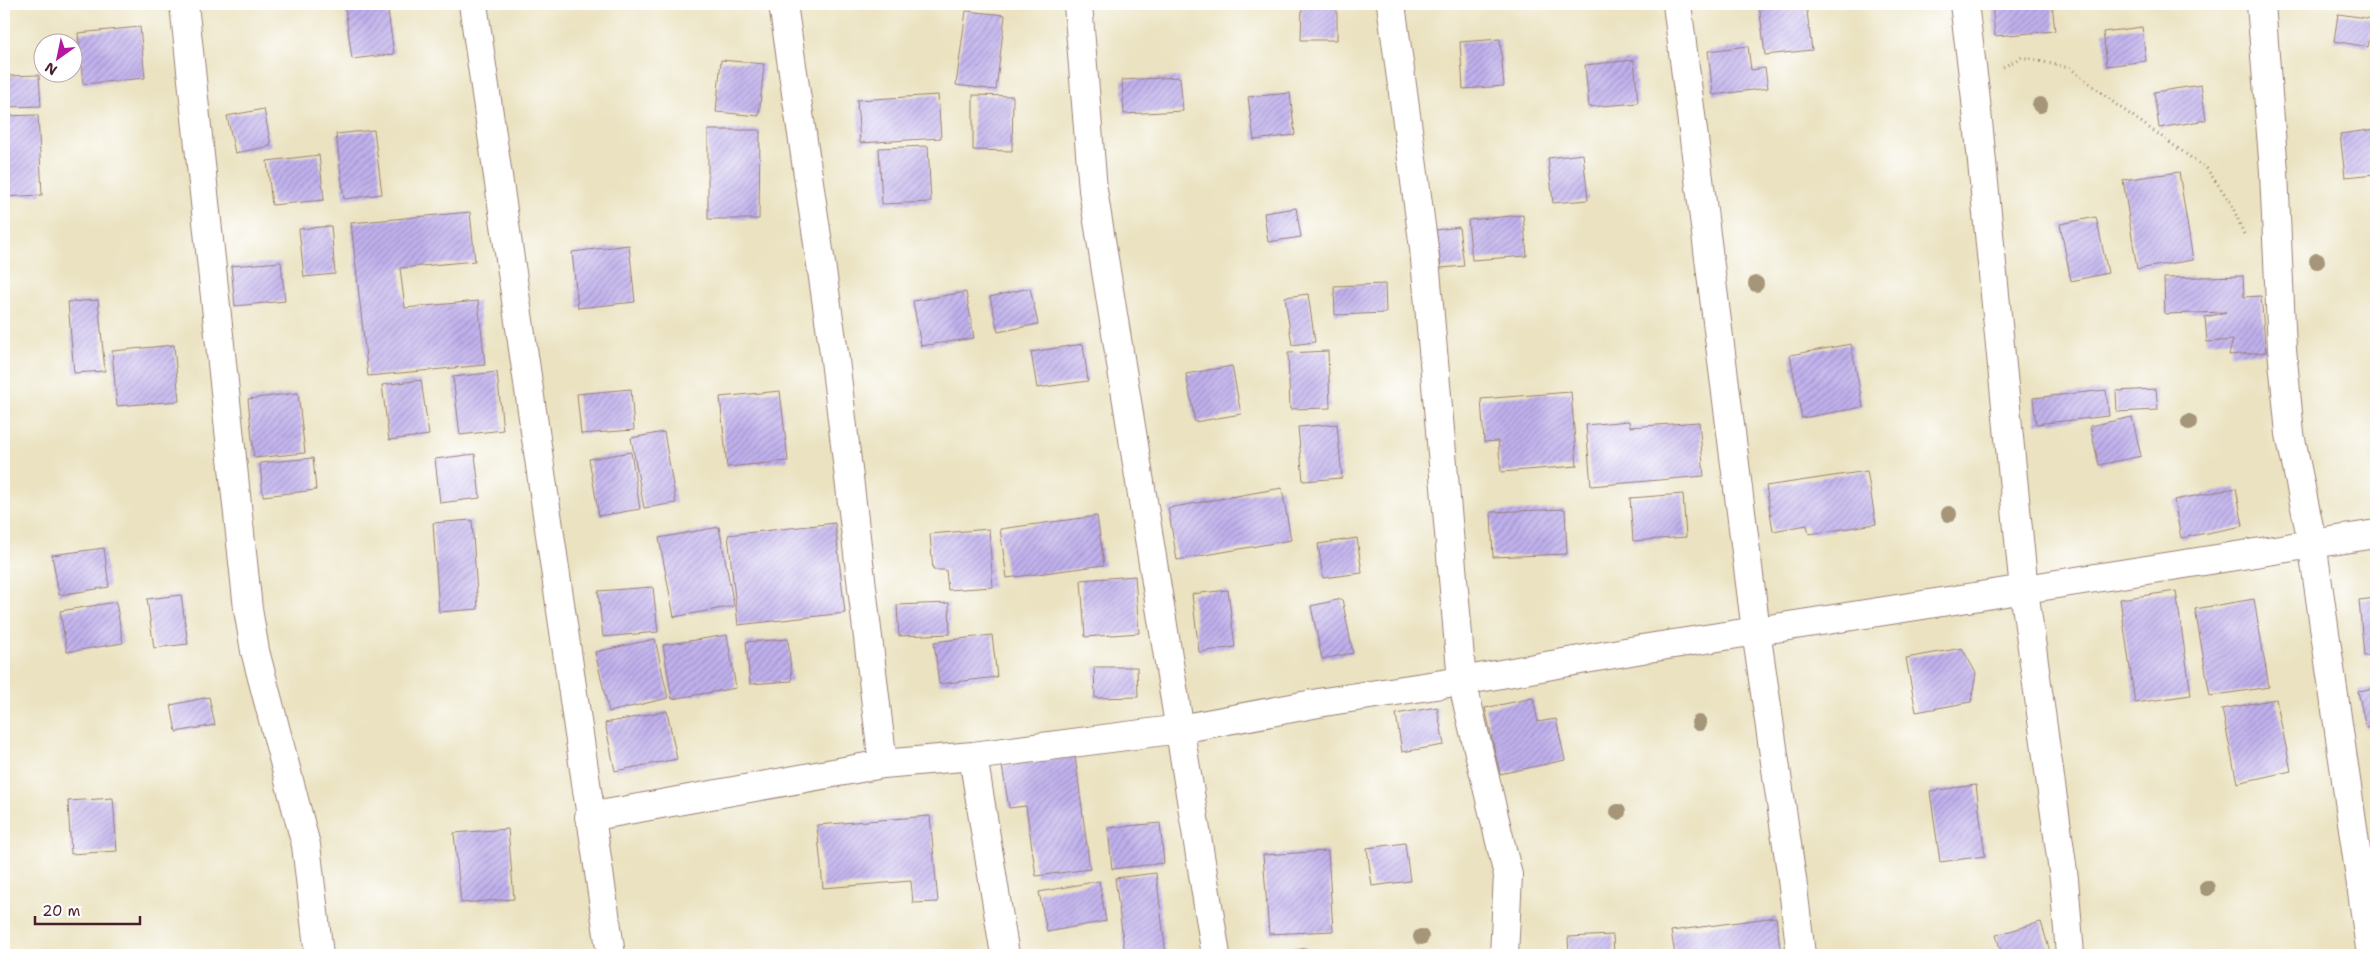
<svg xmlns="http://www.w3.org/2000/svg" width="2380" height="959" font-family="'Shantell Sans',sans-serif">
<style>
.building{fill:url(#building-hatch)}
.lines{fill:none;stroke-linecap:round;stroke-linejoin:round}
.minor-casing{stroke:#9a8076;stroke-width:30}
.path{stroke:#9a8076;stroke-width:3;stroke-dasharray:1 4;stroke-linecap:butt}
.minor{stroke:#fff;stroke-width:28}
.tree{fill:#a69679}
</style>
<defs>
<pattern id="building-hatch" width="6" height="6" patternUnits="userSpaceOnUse" patternTransform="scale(1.25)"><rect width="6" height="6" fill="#c0b1ed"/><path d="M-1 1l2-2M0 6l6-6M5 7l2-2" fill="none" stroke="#9e8fc0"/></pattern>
</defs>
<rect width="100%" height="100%" fill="#fff"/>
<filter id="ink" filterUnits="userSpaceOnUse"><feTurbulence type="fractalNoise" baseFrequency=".02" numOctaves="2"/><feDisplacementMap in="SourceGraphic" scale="10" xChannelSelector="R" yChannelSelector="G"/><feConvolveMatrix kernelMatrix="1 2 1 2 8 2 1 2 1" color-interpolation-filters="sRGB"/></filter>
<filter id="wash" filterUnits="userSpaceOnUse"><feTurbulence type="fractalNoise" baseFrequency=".0096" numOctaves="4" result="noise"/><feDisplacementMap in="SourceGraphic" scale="20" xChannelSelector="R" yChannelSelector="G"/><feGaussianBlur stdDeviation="1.12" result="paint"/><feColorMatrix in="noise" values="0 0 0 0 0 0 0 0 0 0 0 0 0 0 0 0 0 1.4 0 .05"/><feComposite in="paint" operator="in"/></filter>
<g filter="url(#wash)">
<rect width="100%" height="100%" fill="#eae2c0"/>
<g id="blocks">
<path class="building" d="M369,4H387L394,54L352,59L345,7Z
M1302,4H1337V40H1301Z
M1759,4H1806L1812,50L1765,55Z
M1992,4H2052L2055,31L1995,36Z
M966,11L1005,15L996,90L956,85Z
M2338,14L2373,19L2368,47L2334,41Z
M140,27L145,78L83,84L78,33Z
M2142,27L2146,61L2107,66L2103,32Z
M1500,39L1504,86L1463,89L1460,42Z
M1748,46L1751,70L1765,68L1768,88L1713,95L1708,51Z
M721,60L764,64L759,116L716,112Z
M1634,60L1638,103L1589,107L1585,65Z
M39,75L41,106L9,107L7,76Z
M1180,77L1183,111L1124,114L1122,80Z
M2201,85L2206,120L2159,128L2154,92Z
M1290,93L1295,135L1254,140L1248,97Z
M938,95L941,138L860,143L857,100Z
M973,95L1013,96L1012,151L973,150Z
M264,109L271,146L235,153L227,116Z
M38,115L42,195L4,197V116Z
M2376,129V174L2345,177L2340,134Z
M374,130L382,194L344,199L336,134Z
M708,130H760L759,219H708Z
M928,146L931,202L882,204L879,148Z
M1583,154L1588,200L1553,203L1548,158Z
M319,155L324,200L272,205L267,161Z
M2179,172L2193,260L2137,269L2123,180Z
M1296,208L1301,237L1268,242L1264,213Z
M470,212L475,261L400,268L405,308L478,301L485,365L368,376L351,223Z
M1523,215L1527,256L1472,260L1468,220Z
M2096,217L2108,273L2071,281L2060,224Z
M331,226L335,274L304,277L299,229Z
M1459,227L1464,266L1441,268L1436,230Z
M629,245L635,302L578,308L572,252Z
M281,262L285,301L235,306L231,266Z
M2243,276L2244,297L2261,296L2266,352L2229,355L2233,340L2207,342L2205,317L2226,312L2165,314L2164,278Z
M1385,284L1386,313L1335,315L1334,286Z
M1030,288L1038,324L998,332L990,297Z
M966,292L974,338L921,346L913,301Z
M1308,294L1315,342L1292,345L1285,297Z
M98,300L105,371L74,373L68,302Z
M1083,344L1088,381L1037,388L1031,352Z
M1851,344L1863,407L1802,418L1790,355Z
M174,345L179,401L117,406L112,351Z
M1328,351L1330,408L1290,409L1288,353Z
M1232,366L1241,414L1195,422L1186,374Z
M497,372L503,430L460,435L453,377Z
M421,380L429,435L389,440L382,385Z
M631,389L634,430L581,434L577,394Z
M2156,389L2158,410L2117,412L2116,391Z
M2106,390L2109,416L2036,424L2033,398Z
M780,391L788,461L727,467L720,397Z
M1571,392L1577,466L1501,472L1498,441L1484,442L1481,399Z
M298,393L305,453L254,458L248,399Z
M2132,417L2141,456L2099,465L2090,426Z
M1629,421L1630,427L1699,422L1704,476L1591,486L1586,425Z
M1337,424L1342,478L1303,481L1298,427Z
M664,432L676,503L644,508L631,438Z
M631,452L640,509L599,516L589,459Z
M475,454L480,498L440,503L435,459Z
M313,458L316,490L263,496L260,463Z
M1867,471L1876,524L1809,534L1807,525L1773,531L1766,486Z
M1282,488L1291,540L1177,560L1168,508Z
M2236,488L2243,526L2181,538L2174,500Z
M1683,494L1686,537L1633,541L1630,498Z
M1565,509L1567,554L1493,557L1491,512Z
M1097,516L1104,565L1007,578L1000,529Z
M472,520L478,609L439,612L433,523Z
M835,523L845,613L738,625L728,535Z
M719,527L734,606L674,617L659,538Z
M989,529L993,587L948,590L946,570H933L930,534Z
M1357,538L1362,573L1323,578L1318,544Z
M104,548L109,587L59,595L52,555Z
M1135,576L1139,633L1085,637L1081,580Z
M653,587L658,632L603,637L598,591Z
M1228,590L1235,647L1199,652L1192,594Z
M2176,591L2191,695L2135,703L2120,599Z
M181,595L188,644L154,648L147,599Z
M2376,598V655L2364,656L2359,600Z
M1342,599L1353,653L1322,659L1311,606Z
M2254,599L2269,687L2210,696L2195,609Z
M116,602L123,643L67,652L60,611Z
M949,603L950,634L899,636L897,605Z
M727,635L736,688L672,699L663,645Z
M992,635L997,677L939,684L934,642Z
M655,639L668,698L609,712L595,652Z
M788,639L792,681L750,684L746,642Z
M1962,648L1976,673L1971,702L1916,712L1906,658Z
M1094,667H1137L1138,697L1095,698Z
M2376,688V726L2366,728L2358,691Z
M209,697L215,725L176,732L171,705Z
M1533,698L1538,722L1556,719L1565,760L1500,774L1485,708Z
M2276,699L2291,771L2237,783L2222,709Z
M1437,707L1444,745L1402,752L1396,714Z
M667,711L677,759L615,771L605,723Z
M1075,756L1090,869L1036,876L1026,806L1009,808L1002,766Z
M1976,785L1985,856L1940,862L1930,791Z
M113,798L117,851L71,854L68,801Z
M930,816L938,902L913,903L911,881L823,888L817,825Z
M1160,823L1164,863L1112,869L1108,828Z
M508,829L514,899L461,903L454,833Z
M1405,843L1410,881L1372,886L1367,848Z
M1328,851L1333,931L1269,934L1263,855Z
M1156,873L1166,955H1125L1115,878Z
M1099,881L1106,921L1047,932L1039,892Z
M1776,917L1781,955H1675L1671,931Z
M2041,922L2051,955H2002L1996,935Z
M1613,935L1614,955H1569L1568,937Z
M1306,948L1308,955H1275V954Z"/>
</g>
</g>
<g filter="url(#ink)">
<use href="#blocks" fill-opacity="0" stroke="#9a8076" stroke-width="1"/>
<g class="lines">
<g class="minor-casing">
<path id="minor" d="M184,4L248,609L255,651L306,845L319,955
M473,4L611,955
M783,4L835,360L883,764
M1078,4L1093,190L1216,955
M1391,4L1424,248L1462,681L1508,875L1504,955
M1677,4L1756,631L1792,879L1801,955
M1964,4L1975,91L2024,590L2064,879L2070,955
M2261,4L2274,172L2282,349L2290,434L2312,542L2371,955
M973,756L1005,955
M589,817L883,764L973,756L1180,729L1324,702L1462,681L1642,649L2376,534"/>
</g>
<path class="path" d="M2003,67L2022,57L2070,68L2117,105L2207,169L2231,203L2244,234"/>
<use href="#minor" class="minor"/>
</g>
<g class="tree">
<circle cx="2040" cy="105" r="8"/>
<circle cx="2317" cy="261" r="8"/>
<circle cx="1756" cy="284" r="8"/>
<circle cx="2189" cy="422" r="8"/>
<circle cx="1949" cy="514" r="8"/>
<circle cx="1699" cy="723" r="8"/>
<circle cx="1618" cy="812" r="8"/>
<circle cx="2207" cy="888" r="8"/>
<circle cx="1421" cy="937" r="8"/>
</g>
</g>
<rect width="2380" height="959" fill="none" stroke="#fff" stroke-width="20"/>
<g transform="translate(58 58) rotate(213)"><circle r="24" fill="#ffffff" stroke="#b7a5aa"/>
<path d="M0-4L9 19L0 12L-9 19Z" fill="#b5179e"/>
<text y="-8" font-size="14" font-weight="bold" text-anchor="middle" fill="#4a1f2b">N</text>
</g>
<path d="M35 916v8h105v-8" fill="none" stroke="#4a1f2b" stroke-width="2.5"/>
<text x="42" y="916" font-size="15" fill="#4a1f2b" stroke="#ffffff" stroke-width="4" paint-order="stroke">20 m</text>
</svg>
